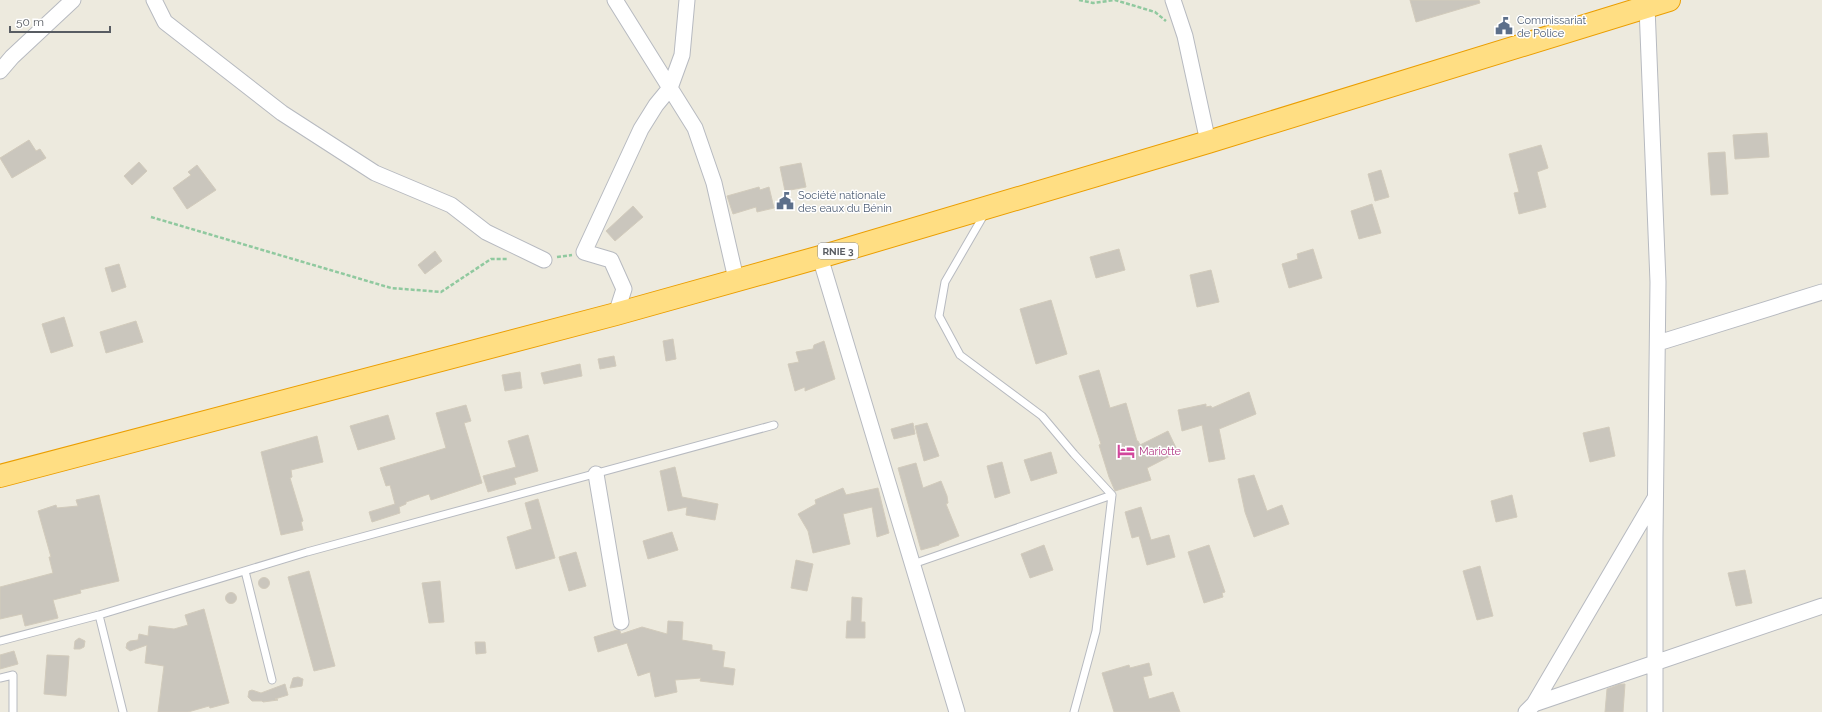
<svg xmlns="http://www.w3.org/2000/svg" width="1822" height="712" font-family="Raleway,sans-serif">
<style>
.building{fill:#cac6bd;stroke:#d2cbbc}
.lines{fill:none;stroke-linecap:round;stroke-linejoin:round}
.lane-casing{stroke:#b7bac0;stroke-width:9}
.street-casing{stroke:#b7bac0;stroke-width:17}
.highway-casing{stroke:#eb9e00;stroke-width:24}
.path{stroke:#90c99f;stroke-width:2.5;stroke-dasharray:4 2;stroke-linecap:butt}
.lane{stroke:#fff;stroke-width:7}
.street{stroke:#fff;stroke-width:15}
.highway{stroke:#ffde83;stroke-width:22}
.labels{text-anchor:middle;stroke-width:3;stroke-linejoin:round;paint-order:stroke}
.shield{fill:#fff;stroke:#8a8d91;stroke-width:1}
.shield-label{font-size:10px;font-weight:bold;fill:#585c62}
.service-label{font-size:11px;fill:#4e5e75;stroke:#fff;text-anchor:start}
.hotel-label{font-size:11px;fill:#b23c85;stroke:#fff;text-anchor:start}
</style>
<rect width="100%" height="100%" fill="#edeade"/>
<path class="building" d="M1410,0H1479L1480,3L1416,22Z
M1767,133L1769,157L1735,159L1733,135Z
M29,140L36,151L40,149L46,158L12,178L0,158Z
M1541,145L1548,168L1537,172L1546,207L1519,214L1514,193L1519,192L1509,154Z
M1725,152L1728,194L1711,195L1708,153Z
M139,162L147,171L132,185L124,176Z
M801,163L806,187L785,191L780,167Z
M197,165L216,190L187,209L173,188L191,175L188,172Z
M1381,170L1389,197L1375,201L1368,174Z
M759,187L760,190L769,187L774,208L757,212L756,207L733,214L727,196Z
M1372,204L1381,233L1359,239L1351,211Z
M633,206L643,217L615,241L606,231Z
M1119,249L1125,270L1096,278L1090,257Z
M1313,249L1322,278L1289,288L1282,264L1298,259L1297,254Z
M435,251L442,261L425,274L418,265Z
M119,264L126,287L112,292L105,268Z
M1211,270L1219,302L1197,307L1190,275Z
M1051,300L1067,354L1036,364L1020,309Z
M64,317L73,346L51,353L42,324Z
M136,321L143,342L106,353L100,332Z
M673,339L676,359L666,361L663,341Z
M824,341L835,379L805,391V387L795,391L788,364L799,362L796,352L813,349L814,345Z
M614,356L616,366L600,369L598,359Z
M580,364L582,376L544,384L541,373Z
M1099,370L1110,408L1126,403L1137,441H1138L1140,445L1168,431L1178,452L1147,468L1151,480L1115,491L1109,477L1099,445L1101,444L1079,376Z
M520,372L522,388L505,391L502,375Z
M1249,392L1256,414L1219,429L1225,459L1209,462L1202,425L1182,431L1178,410L1206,404V407L1211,406L1212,408Z
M466,405L471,421L464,423L482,483L431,500L429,494L406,502V504L399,507L400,513L372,522L369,512L395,504L390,485L386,486L380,468L446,448L436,413Z
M388,415L395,439L358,450L350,426Z
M913,423L915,434L894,439L891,429Z
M927,423L939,456L924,461L915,426Z
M1609,427L1615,456L1590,462L1583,433Z
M528,435L538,471L514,478L516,484L488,492L483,476L516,467L508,441Z
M317,436L323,462L291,470L292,477L290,478L303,521L301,522L303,530L281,535L261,452Z
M1051,452L1057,473L1031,481L1024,460Z
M1002,462L1010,493L995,498L987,466Z
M916,463L923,488L941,481L947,496L948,503L946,504L959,536L939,544V545L921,550L898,468Z
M675,467L682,497L718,504L715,520L686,515L687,507L668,511L660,471Z
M1254,475L1267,511L1282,505L1289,524L1254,537L1245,512L1238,479Z
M843,488L846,495L878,488L889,533L877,537L872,507L843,514L850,544L813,553L808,531L798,514L816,504L815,500Z
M99,495L119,581L80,590L81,593L53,600L58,618L25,626L22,614L0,619V587L53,573L49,557H51L38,511L56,505L57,508L78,506L76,500Z
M1512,495L1517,517L1496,522L1491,501Z
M538,499L555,558L516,569L507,537L532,529L525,503Z
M1141,507L1151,540L1169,535L1175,557L1147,565L1139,536L1132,538L1125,512Z
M672,532L678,550L648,559L643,541Z
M1044,545L1053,570L1030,578L1021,554Z
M1209,545L1225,592L1222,593L1223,597L1204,603L1188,552Z
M576,552L586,586L569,591L559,557Z
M796,560L813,564L807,591L791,588Z
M1480,566L1493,616L1477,620L1463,571Z
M1745,570L1752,603L1736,606L1728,573Z
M309,571L335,666L314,671L288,577Z
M258.5 583a5.5 5.5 0 1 1 11 0a5.5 5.5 0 1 1-11 0Z
M440,581L444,622L429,623L422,583Z
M225.5 598a5.5 5.5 0 1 1 11 0a5.5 5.5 0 1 1-11 0Z
M852,597L862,598L861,622H865V638H846L847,621H851Z
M204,609L229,703L210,708L209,706L188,712H158L164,666L145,663L147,645L130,651L126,648L127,643L130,641L138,640L139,634L148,636L149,626L174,629L188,625L185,615Z
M668,621L683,622L682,640L712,645V650L725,652L723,667L735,669L733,685L700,681L701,678L675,680L677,692L655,697L650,672L638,676L627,643L598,652L594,637L617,630L620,631L621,634L642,627L667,634Z
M79,638L85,641L84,647L80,649H74L75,641Z
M475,642H485L486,653L476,654Z
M14,651L18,664L0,669V655Z
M47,655L69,656L66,696L44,694Z
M1149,663L1152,675L1143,677L1149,699L1173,692L1180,712H1114L1102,673L1129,665L1130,668Z
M298,677L303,679L302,686L290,688L293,678Z
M285,684L288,695L275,699L278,700L263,702L262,701H252L248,697L249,691L252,690L261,693Z
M1620,684H1625L1623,712H1605L1607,689Z"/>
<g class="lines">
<g class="lane-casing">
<path id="lane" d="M985,213L945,282L939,316L960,355L1042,416L1074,454L1112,495L1096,631L1074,712
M913,564L1112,495
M245,571L272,680
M99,615L123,712
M0,641L99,615L307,552L774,425
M0,678L13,675V712"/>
</g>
<g class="street-casing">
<path id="street" d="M154,0L165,22L282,113L375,173L451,205L486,232L544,260
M615,0L695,128L714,183L736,279
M1173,0L1185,36L1208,142
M1647,7L1658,282L1655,538V712
M0,71L12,57L73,0
M820,257L957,712
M616,314L624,289L611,260L584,252L641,129L656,105L670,88L682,55L687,0
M1658,343L1822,292
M596,474L621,622
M1534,704L1655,498
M1526,712L1534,704L1822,606"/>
</g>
<g class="highway-casing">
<path id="highway" d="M0,476L616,314L820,257L1208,142L1669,0"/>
</g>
<path class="path" d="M1079,0L1093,3L1115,0L1155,12L1166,21
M151,217L391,288L441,292L491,259H508
M557,257L572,255"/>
<use href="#lane" class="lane"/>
<use href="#street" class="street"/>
<use href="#highway" class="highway"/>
</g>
<defs>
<g id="civic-bare" transform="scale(1.38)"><path d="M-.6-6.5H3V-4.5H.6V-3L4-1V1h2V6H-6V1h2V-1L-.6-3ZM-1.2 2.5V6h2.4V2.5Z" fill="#5c6f8a" stroke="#fff" stroke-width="2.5" paint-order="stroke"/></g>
<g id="hotel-bare" transform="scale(1.38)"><path d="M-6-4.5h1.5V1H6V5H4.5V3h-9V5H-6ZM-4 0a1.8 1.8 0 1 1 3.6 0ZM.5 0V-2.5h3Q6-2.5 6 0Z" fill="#d1479c" stroke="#fff" stroke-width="2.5" paint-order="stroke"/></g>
</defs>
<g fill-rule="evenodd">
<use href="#civic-bare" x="1504" y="26"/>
<use href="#civic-bare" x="785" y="201"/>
<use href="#hotel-bare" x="1126" y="451"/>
</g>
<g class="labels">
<rect class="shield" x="818" y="243" width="40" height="16" rx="3"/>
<g class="shield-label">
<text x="838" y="255">RNIE 3</text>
</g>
<g class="service-label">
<text x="1517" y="24">Commissariat<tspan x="1517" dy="13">de Police</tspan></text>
<text x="798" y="199">Société nationale<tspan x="798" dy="13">des eaux du Bénin</tspan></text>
</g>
<g class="hotel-label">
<text x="1139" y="455">Mariotte</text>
</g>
</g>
<path d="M10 26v6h100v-6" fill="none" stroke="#585c62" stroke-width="2"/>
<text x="16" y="26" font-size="12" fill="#585c62" stroke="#ffffff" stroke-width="3" paint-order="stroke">50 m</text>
</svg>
